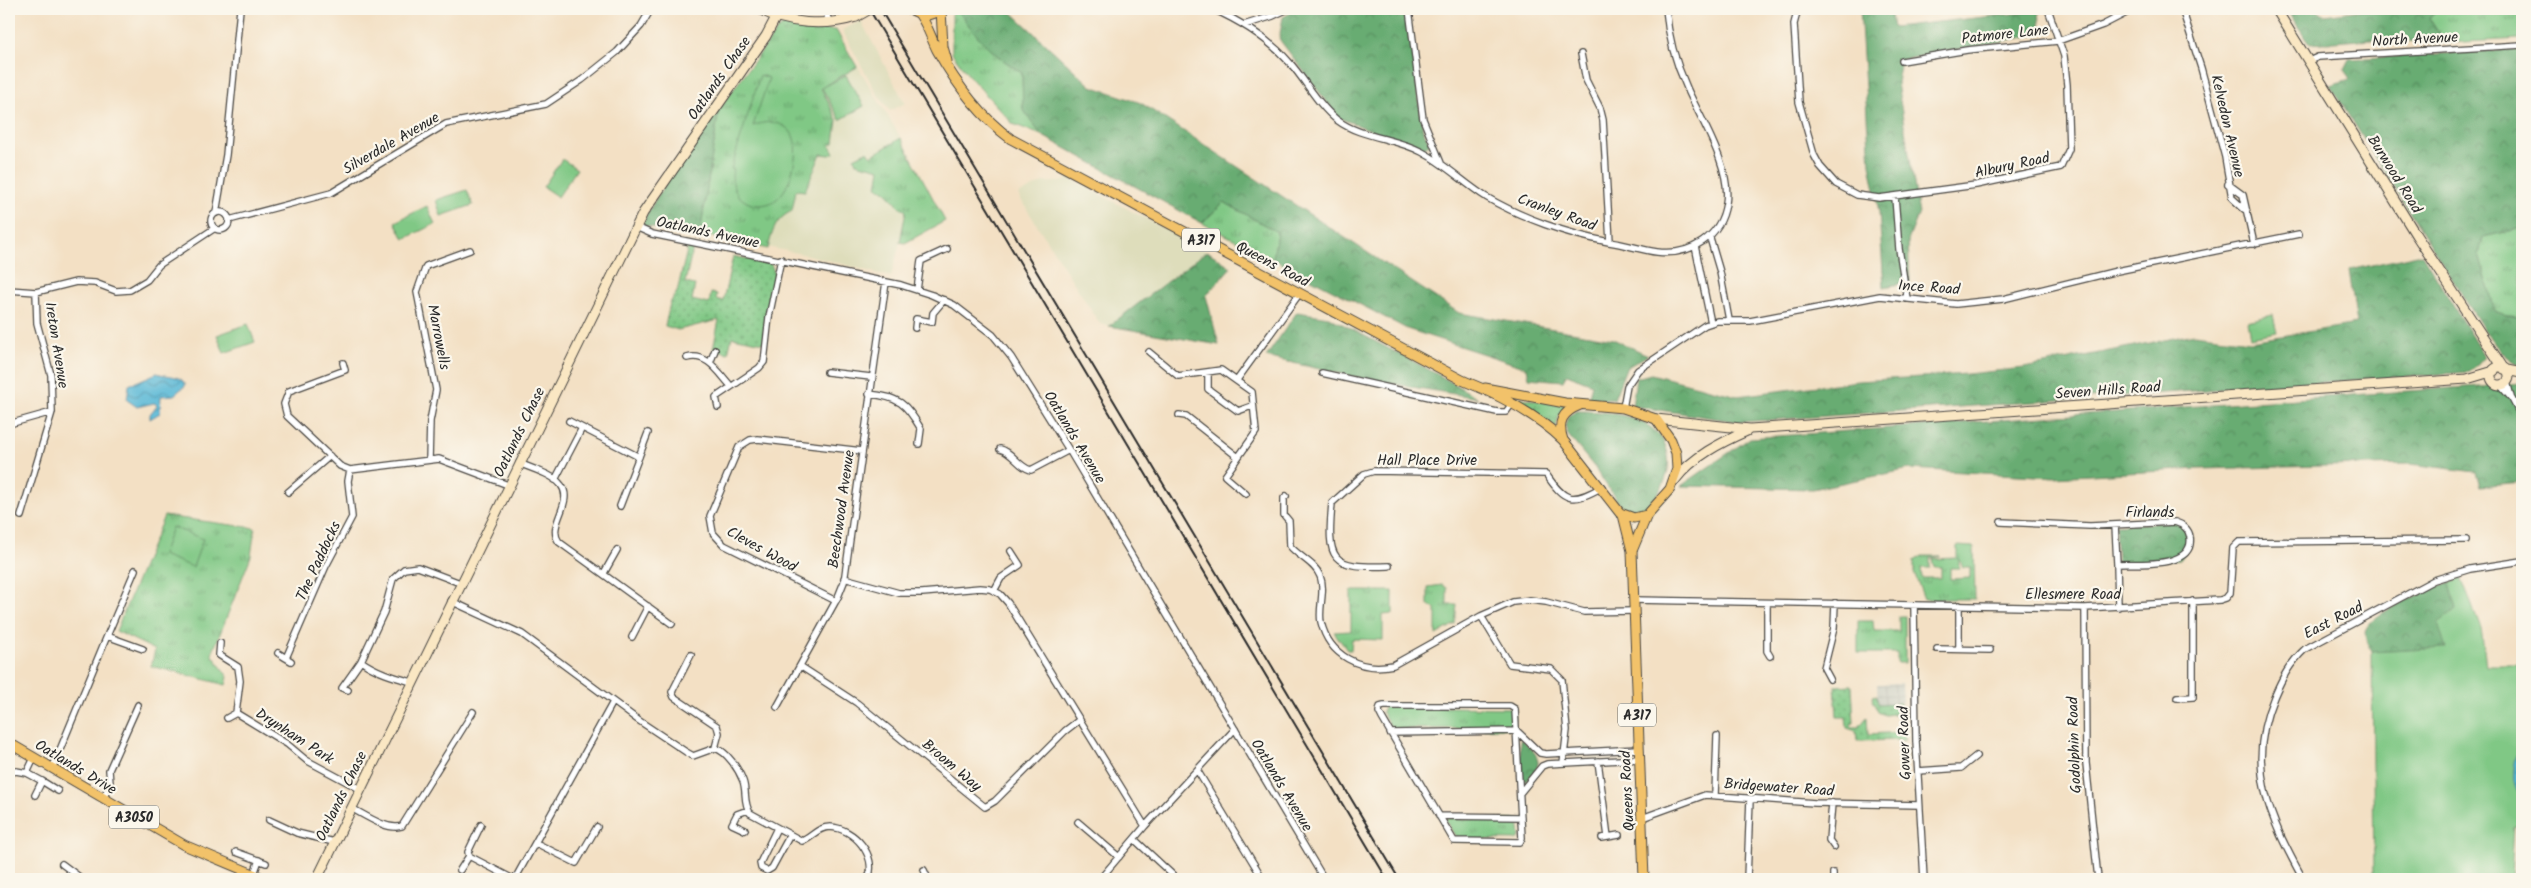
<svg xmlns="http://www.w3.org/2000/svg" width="2531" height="888" font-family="Kalam,sans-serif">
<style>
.built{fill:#deddbb}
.industrial{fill:url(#industrial-grid)}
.grass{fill:url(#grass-tufts);stroke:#567a58;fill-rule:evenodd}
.forest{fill:url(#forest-crowns);stroke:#4a6c4e}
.garden{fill:url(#garden-dots);stroke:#567a58}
.pitch{fill:#80c885;stroke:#567a58}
.water{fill:url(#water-waves);stroke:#417180}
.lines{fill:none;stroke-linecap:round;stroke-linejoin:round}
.street-casing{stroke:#494642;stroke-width:8}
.secondary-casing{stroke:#494642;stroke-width:11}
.primary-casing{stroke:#494642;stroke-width:11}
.street{stroke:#fff;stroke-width:5.5}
.secondary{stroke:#fae7c3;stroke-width:9}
.primary{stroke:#f2c26a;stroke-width:9}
.rail{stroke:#2b2b2b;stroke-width:2}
.secondary-bridge-casing{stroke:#494642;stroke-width:11;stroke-linecap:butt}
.secondary-bridge{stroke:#fae7c3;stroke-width:9}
.labels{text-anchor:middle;stroke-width:4.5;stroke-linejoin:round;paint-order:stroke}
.shield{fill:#fbf7ec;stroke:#696865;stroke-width:1}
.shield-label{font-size:14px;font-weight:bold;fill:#2b2b2b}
.street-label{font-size:15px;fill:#2b2b2b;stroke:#fbf7ec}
</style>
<defs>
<pattern id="industrial-grid" width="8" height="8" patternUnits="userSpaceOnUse" patternTransform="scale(1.25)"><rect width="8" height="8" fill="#c3c6b9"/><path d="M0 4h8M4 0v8" fill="none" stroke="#a8aa9f"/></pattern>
<pattern id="grass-tufts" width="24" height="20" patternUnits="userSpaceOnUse" patternTransform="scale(1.25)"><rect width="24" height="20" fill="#80c885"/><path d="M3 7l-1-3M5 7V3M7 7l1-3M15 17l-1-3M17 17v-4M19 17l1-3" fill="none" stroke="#69a36d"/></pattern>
<pattern id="forest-crowns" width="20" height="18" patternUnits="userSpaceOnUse" patternTransform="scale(1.25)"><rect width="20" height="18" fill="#68ac72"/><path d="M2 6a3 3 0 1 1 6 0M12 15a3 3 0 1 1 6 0" fill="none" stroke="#568c5e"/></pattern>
<pattern id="garden-dots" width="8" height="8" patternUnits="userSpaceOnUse" patternTransform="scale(1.25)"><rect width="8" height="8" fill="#80c885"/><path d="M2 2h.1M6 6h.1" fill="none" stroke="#69a36d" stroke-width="1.8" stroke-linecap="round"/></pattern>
<pattern id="water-waves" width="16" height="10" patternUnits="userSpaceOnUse" patternTransform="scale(1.25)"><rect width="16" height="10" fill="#57b7d6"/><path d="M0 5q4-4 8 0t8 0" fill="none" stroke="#4895ae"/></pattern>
</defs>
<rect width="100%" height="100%" fill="#fbf7ec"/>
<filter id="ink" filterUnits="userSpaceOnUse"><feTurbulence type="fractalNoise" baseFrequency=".02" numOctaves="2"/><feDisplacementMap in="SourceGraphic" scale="10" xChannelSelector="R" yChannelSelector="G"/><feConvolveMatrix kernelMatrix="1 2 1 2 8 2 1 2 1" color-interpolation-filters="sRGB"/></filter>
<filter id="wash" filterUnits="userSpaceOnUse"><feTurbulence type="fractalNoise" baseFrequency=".0096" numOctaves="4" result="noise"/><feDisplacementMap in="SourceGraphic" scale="20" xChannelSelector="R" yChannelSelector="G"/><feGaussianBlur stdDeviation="1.12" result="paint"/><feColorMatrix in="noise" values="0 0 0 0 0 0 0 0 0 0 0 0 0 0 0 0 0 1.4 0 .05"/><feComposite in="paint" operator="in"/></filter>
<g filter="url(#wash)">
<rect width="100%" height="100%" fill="#f3e0c4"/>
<path class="built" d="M861,21L905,103L890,111L877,94L842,30Z
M784,25L809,29L836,30L901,138L945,221L905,243L900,242L891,277L808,255L700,234L778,29Z
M1069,178L1207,251L1109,326L1100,324L1018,195L1043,182H1062Z"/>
<path class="industrial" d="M1902,683L1903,702L1878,704L1877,684Z"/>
<path class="grass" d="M952,9H957C977,37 992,54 1022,73L1023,109L1041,135L1013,124L969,76L952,53Z
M2440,9H2522V39L2445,43L2429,18Z
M784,25L809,29L836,30L857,67L821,88L837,120L834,143L830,145L834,153L830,155L821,154L805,191L796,190L792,211C775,219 772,232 768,249L700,234L719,109L778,29Z
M901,138L945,221L905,243L900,242L906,211C893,205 891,190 877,187L880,169L856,163L854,158L868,151L871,156Z
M1224,202L1277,232L1273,259L1202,223Z
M2522,228V317L2507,316L2495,311L2479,254L2483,237Z
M1514,397L1567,405L1559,415L1556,427L1516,404Z
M164,516L255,528L251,556L212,654L228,677L226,685L151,666L155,650L116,631Z
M1957,546L1974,547L1975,599H1924L1914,573V561L1922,556H1941L1930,558V568H1921L1922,578H1941V567H1934L1932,559L1957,558ZM1959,558L1963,567H1970V578L1950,579V568H1959Z
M1442,585L1447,588V605H1457L1455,624L1436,635V609L1428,605V587Z
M1351,591H1393V614L1383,615V640L1352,639L1351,650H1347L1334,632L1351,631Z
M1899,616H1905V663H1897V653H1858V621H1873L1874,631H1899Z
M1385,706L1511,708L1514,712V728L1392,729L1382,712Z
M1447,818L1518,820L1520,837L1516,840L1457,839L1445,820Z"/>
<path class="forest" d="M957,9H1008L1091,86L1141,103L1459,313L1613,339L1648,355L1626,368L1614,399L1588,400L1592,384L1567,374L1563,381L1529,378L1527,368L1407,329L1273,259L1277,232L1224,202L1202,223L1041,135L1023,109L1022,73C991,53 978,39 957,9Z
M1298,9H1407L1423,130L1430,144L1420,149L1339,118L1279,39L1283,17Z
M1860,9H1890L1893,27L2039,11L2041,34L1901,60L1897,83L1919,213L1908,241L1910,282L1884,287L1879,212L1870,164Z
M2286,9H2315L2324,15L2368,9H2440L2429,18L2445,43L2371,39L2310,44Z
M2522,49V228L2483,237L2479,254L2495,311L2507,316L2522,317V365C2505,361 2494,343 2483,328L2330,85L2350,79L2344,69L2349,59Z
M719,109L700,234L645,226L642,222L675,167Z
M1207,251L1231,267L1206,296L1219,345L1109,326Z
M2422,254L2484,357L2470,372L1740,422L1632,406L1636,378L1651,374L1737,396L1858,381L1967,374L2024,368L2194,334L2250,341L2357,324L2349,270Z
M1297,312L1329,317L1439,375L1478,398L1364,379L1266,357Z
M2522,383V482L2480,486L2476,472L2410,464L2199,469L2054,477L1910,469L1813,489L1681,486L1750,438Z
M1577,411C1615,411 1674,418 1668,469C1666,484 1655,498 1647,510C1639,507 1632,507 1625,513L1595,468L1568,435L1565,426L1568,416Z
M2175,522L2186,529L2190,546L2180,559L2117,564L2115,525Z
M2449,582L2456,610L2446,648L2372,652C2368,646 2362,634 2367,627C2377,610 2430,590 2449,582Z
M1520,740H1523C1539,756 1546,764 1525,781L1521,779Z"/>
<path class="garden" d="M688,246L693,248L685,283L695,285L692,300L709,304L711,293L717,294L716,299L723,301L733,256L771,264L775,274L766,314L764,343L732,337L728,353L713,349L719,320L678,330L665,326L670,303L677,292Z
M1852,685L1854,723L1851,724L1852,727H1859L1867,717L1868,734L1904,732L1905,740L1857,741L1856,731L1847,728L1846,717H1837L1835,686Z
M1877,695L1878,704L1900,703L1901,713L1885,715L1878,712L1872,700L1873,696Z"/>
<path class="pitch" d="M760,75L769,78L753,126C766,121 778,120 789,130C803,143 792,185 779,197C773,203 766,205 758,205C751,205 743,201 738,195C733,188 731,178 733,169H731Z
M846,75L864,106L840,120L822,88Z
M562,159L577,169L558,197L543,187Z
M467,190L473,205L441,216L436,200Z
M427,206L435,224L404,239L395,222Z
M2273,315L2277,332L2250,337L2247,321Z
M248,324L255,342L224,353L217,335Z
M172,527L203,539L193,567L162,555Z
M2461,578L2481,628L2486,665H2522V827L2514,826L2511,879H2374L2372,652L2446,648L2438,623L2456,610L2449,582Z"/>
<path class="water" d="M157,373C168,377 180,374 186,385L174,395L161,396L160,413L150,419V414L157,405L154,403L137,407L127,400L129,385Z
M2522,738V796C2506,782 2517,755 2522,738Z"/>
</g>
<g filter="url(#ink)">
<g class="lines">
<g class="street-casing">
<path id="street" d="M825,9L829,22
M1213,9C1242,22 1269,39 1290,63C1306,81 1318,105 1337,120C1361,138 1396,138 1422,152C1445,164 1464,183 1486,197C1522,218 1567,234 1609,242C1625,244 1641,250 1657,252C1691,256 1721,237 1726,203C1732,168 1701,120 1687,88C1676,64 1668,35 1666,9
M1409,9L1423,119L1441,163
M1798,9L1794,24L1799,102L1814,155L1820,166L1836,184L1857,195L1879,198L1976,185L2061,167L2069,149L2067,85L2064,56L2048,9
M2182,9L2201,68L2225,157L2232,198L2244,209
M1244,25L1273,16L1288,9
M1581,54L1586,80L1600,108L1603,120L1610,242
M1902,61L1967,50L2058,41L2103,25L2134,9
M2309,61L2318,57L2522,45
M2228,184L2243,195L2254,244
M1895,197L1899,249L1907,299
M211 221a9 9 0 1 1 18 0a9 9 0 1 1-18 0Z
M216,213L226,155L240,9
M229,220L331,193L446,124L546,104L582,80L617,52L641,26L651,9
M636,227L652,234L901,285L932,295L954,305L993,335L1011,357L1069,450L1324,879
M1710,238L1720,272L1729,320
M1695,246L1711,323
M9,290L36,292L76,282L95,283L116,291L130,290L147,280L159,265L215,228
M917,290L921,261L947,249
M915,328L916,319L932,322L933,313L944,300
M1149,352L1178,376L1221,370L1252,392L1256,432L1225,476L1246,494
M687,358C707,352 719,373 731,386
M343,363L345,370L289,391L284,404L287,416L340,466L350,470L439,459L508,485
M710,363L715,350
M827,372L871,377
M1208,372V389L1238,411L1252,406
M1322,373L1497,412H1506L1511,405
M1237,380L1300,293
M2507,382L2511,397
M2500,385L2512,399L2522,418
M869,394C899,397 906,403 921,429L919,444
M718,407L716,397L759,368L764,362L769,317L781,259
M1623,408L1627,386L1638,370L1705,325L1717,321H1750L1880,296L1956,304L2003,299L2117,271L2299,234
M1179,415L1186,416L1238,457
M569,421L639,457
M9,424L52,412
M1000,449C1013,452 1018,467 1031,470L1069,450
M429,460L430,421L436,390L417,292L426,266L470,250
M519,463C532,469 553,474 561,485C575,502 546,525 559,542L672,624
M555,480L582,428
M288,492L330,456
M1286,496L1284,498V515L1289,521L1290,546C1299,557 1315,563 1320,576C1326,590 1318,608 1321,622C1329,656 1361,672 1393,665L1481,616L1513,602L1530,600L1546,602L1584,612L1633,611
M620,506L648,433
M21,516L52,412L51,375L37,323L36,292
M2001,522L2090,526L2175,522C2182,524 2189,529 2190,537C2195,569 2137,563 2117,564L2118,607
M2115,525L2117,564
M1389,566C1330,568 1327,561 1332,503L1364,474L1374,471L1546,474C1565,502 1572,504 1602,487
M135,570L107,636L143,649
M604,573L617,550
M844,578L899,593H922L980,588L990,589L1000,594L1008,603L1145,826
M994,591L1001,578L1020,565L1011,551
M1633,600L2085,608L2220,600L2226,598L2230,593L2233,548L2239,542L2466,540
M451,601L522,634L638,720L686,752L693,756L715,748
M836,601L724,545L713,533L710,516L739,447L750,440L758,439L862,451
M1767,603V651L1770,656
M1914,605L1916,741L1924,879
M2085,608L2086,763L2098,879
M1481,616L1510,664L1551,669L1562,680L1567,730L1563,763
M632,637L648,606
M220,643L219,655L238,667L240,681L236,713L287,744L306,760L360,789
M1937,649L1990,650
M1959,649V605
M278,653L286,658
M691,655L672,692L674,697L717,726L719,733L715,748
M291,661L286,658L326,566L352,517L348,481L350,470
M361,661L384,612L393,579L404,569L418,567L460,583
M800,666L857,703L985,807L995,801L1065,731L1078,721
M1830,679L1824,668L1834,628L1835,603
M348,690L342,688L361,661C376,672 394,677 412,682
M2177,698L2193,697V601
M1384,706H1510L1515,709L1522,838L1520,842L1454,841L1382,718L1379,712L1380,707Z
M777,707L838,597L844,582L886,282
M227,718L236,713
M1390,733L1517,731L1540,753L1546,754L1638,749
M715,748C727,751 739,770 743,781C747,792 743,802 750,813L802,841C812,837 818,827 830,827C854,828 878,856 868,879
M1598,761L1608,837
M52,769L107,636
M1197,770L1263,879
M1918,771L1961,768L1976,756
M9,773L16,771L27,773L34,758
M27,773L42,781L35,795
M42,781L58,791
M1520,793L1542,766L1547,764L1639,759
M1715,795L1717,736
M103,799L110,784L109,770L138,705
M1832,803L1829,840L1834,847
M351,808C365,815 387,831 402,826L473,712
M1439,816L1521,817
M1642,818L1705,795L1815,803L1919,805
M269,820L297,833L334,842
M1078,822L1119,857
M481,825L468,852L469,856L513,879
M777,828L760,863L761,868L767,871L772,868L790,835
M745,830L732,824L737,814L748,810
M1602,838L1619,835
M1134,839L1177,879
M536,843L576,863L597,827
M236,852L266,863
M62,864L82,879
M460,870L469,856
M924,870L928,879
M252,879L259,860
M515,879L613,702
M1100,879L1145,826L1235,729
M1747,879L1750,799
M1833,879V873
M2303,879C2269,817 2245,766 2274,697C2282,678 2290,663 2305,649L2434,580L2470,569L2522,561"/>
</g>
<g class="secondary-casing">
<path id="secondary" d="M759,9C787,24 825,27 856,17
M2276,9L2416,235L2504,369
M2491 376a9 9 0 1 1 18 0a9 9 0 1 1-18 0Z
M2507,370L2522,373
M1656,419L1750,429L2467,379L2494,371
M1675,480C1692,457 1722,442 1747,431
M317,879L643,213L766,36L777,15"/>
</g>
<g class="primary-casing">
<path id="primary" d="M909,9L925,16L934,13L938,9
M941,9L943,47L947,61
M920,15C928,26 931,38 937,50C955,82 981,117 1011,139L1462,380C1497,394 1536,414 1563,440
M1485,388L1565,403L1623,408L1656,419L1671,440L1676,453L1677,469L1670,489L1647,515L1632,551
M1580,405C1562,412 1557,422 1563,440L1620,513L1634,518L1647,515
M1623,515L1632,551L1644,879
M9,743L184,845L265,879"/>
</g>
<use href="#street" class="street"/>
<use href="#secondary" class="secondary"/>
<use href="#primary" class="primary"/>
<path class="rail" d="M869,9L1387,879
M880,9L1399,879"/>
<g class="secondary-bridge-casing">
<path id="secondary-bridge" d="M856,17L870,9"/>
</g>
<use href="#secondary-bridge" class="secondary-bridge"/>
</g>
</g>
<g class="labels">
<g class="shield">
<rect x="1182" y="228.5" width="38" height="23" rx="4"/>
<rect x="1618" y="703.5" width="38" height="23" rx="4"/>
<rect x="109" y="805.5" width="50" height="23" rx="4"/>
</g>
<g class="shield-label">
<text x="1201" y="245">A317</text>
<text x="1637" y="720">A317</text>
<text x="134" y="822">A3050</text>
</g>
<g class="street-label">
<text transform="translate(2005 34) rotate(-6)" y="5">Patmore Lane</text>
<text transform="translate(2415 39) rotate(-3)" y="5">North Avenue</text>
<text transform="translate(719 78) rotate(-55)" y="5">Oatlands Chase</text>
<text transform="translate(2228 126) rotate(77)" y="5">Kelvedon Avenue</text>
<text transform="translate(391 143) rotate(-30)" y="5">Silverdale Avenue</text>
<text transform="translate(2012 165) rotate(-12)" y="5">Albury Road</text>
<text transform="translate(2395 174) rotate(58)" y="5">Burwood Road</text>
<text transform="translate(1557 212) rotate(20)" y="5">Cranley Road</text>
<text transform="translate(708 232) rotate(12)" y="5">Oatlands Avenue</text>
<text transform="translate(1273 264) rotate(28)" y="5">Queens Road</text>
<text transform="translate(1929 287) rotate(4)" y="5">Ince Road</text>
<text transform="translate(439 337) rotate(79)" y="5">Marrowells</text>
<text transform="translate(57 345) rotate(81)" y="5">Ireton Avenue</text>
<text transform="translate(2108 390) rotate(-4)" y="5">Seven Hills Road</text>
<text transform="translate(519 432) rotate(-64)" y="5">Oatlands Chase</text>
<text transform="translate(1075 437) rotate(59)" y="5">Oatlands Avenue</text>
<text x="1427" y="465">Hall Place Drive</text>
<text transform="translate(841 509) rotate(-82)" y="5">Beechwood Avenue</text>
<text x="2150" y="517">Firlands</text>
<text transform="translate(762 549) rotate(29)" y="5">Cleves Wood</text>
<text transform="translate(318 561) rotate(-65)" y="5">The Paddocks</text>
<text x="2073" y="599">Ellesmere Road</text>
<text transform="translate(2333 620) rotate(-27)" y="5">East Road</text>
<text transform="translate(295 736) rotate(33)" y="5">Drynham Park</text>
<text transform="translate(1904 743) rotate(-92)" y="5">Gower Road</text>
<text transform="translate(2074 745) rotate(-92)" y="5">Godolphin Road</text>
<text transform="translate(952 765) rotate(40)" y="5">Broom Way</text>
<text transform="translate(76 767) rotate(31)" y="5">Oatlands Drive</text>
<text transform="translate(1282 785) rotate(59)" y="5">Oatlands Avenue</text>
<text transform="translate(1779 787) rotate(4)" y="5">Bridgewater Road</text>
<text transform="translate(1627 791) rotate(-93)" y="5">Queens Road</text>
<text transform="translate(341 796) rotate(-64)" y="5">Oatlands Chase</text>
</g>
</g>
<rect width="2531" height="888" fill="none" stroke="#fbf7ec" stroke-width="30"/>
</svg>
